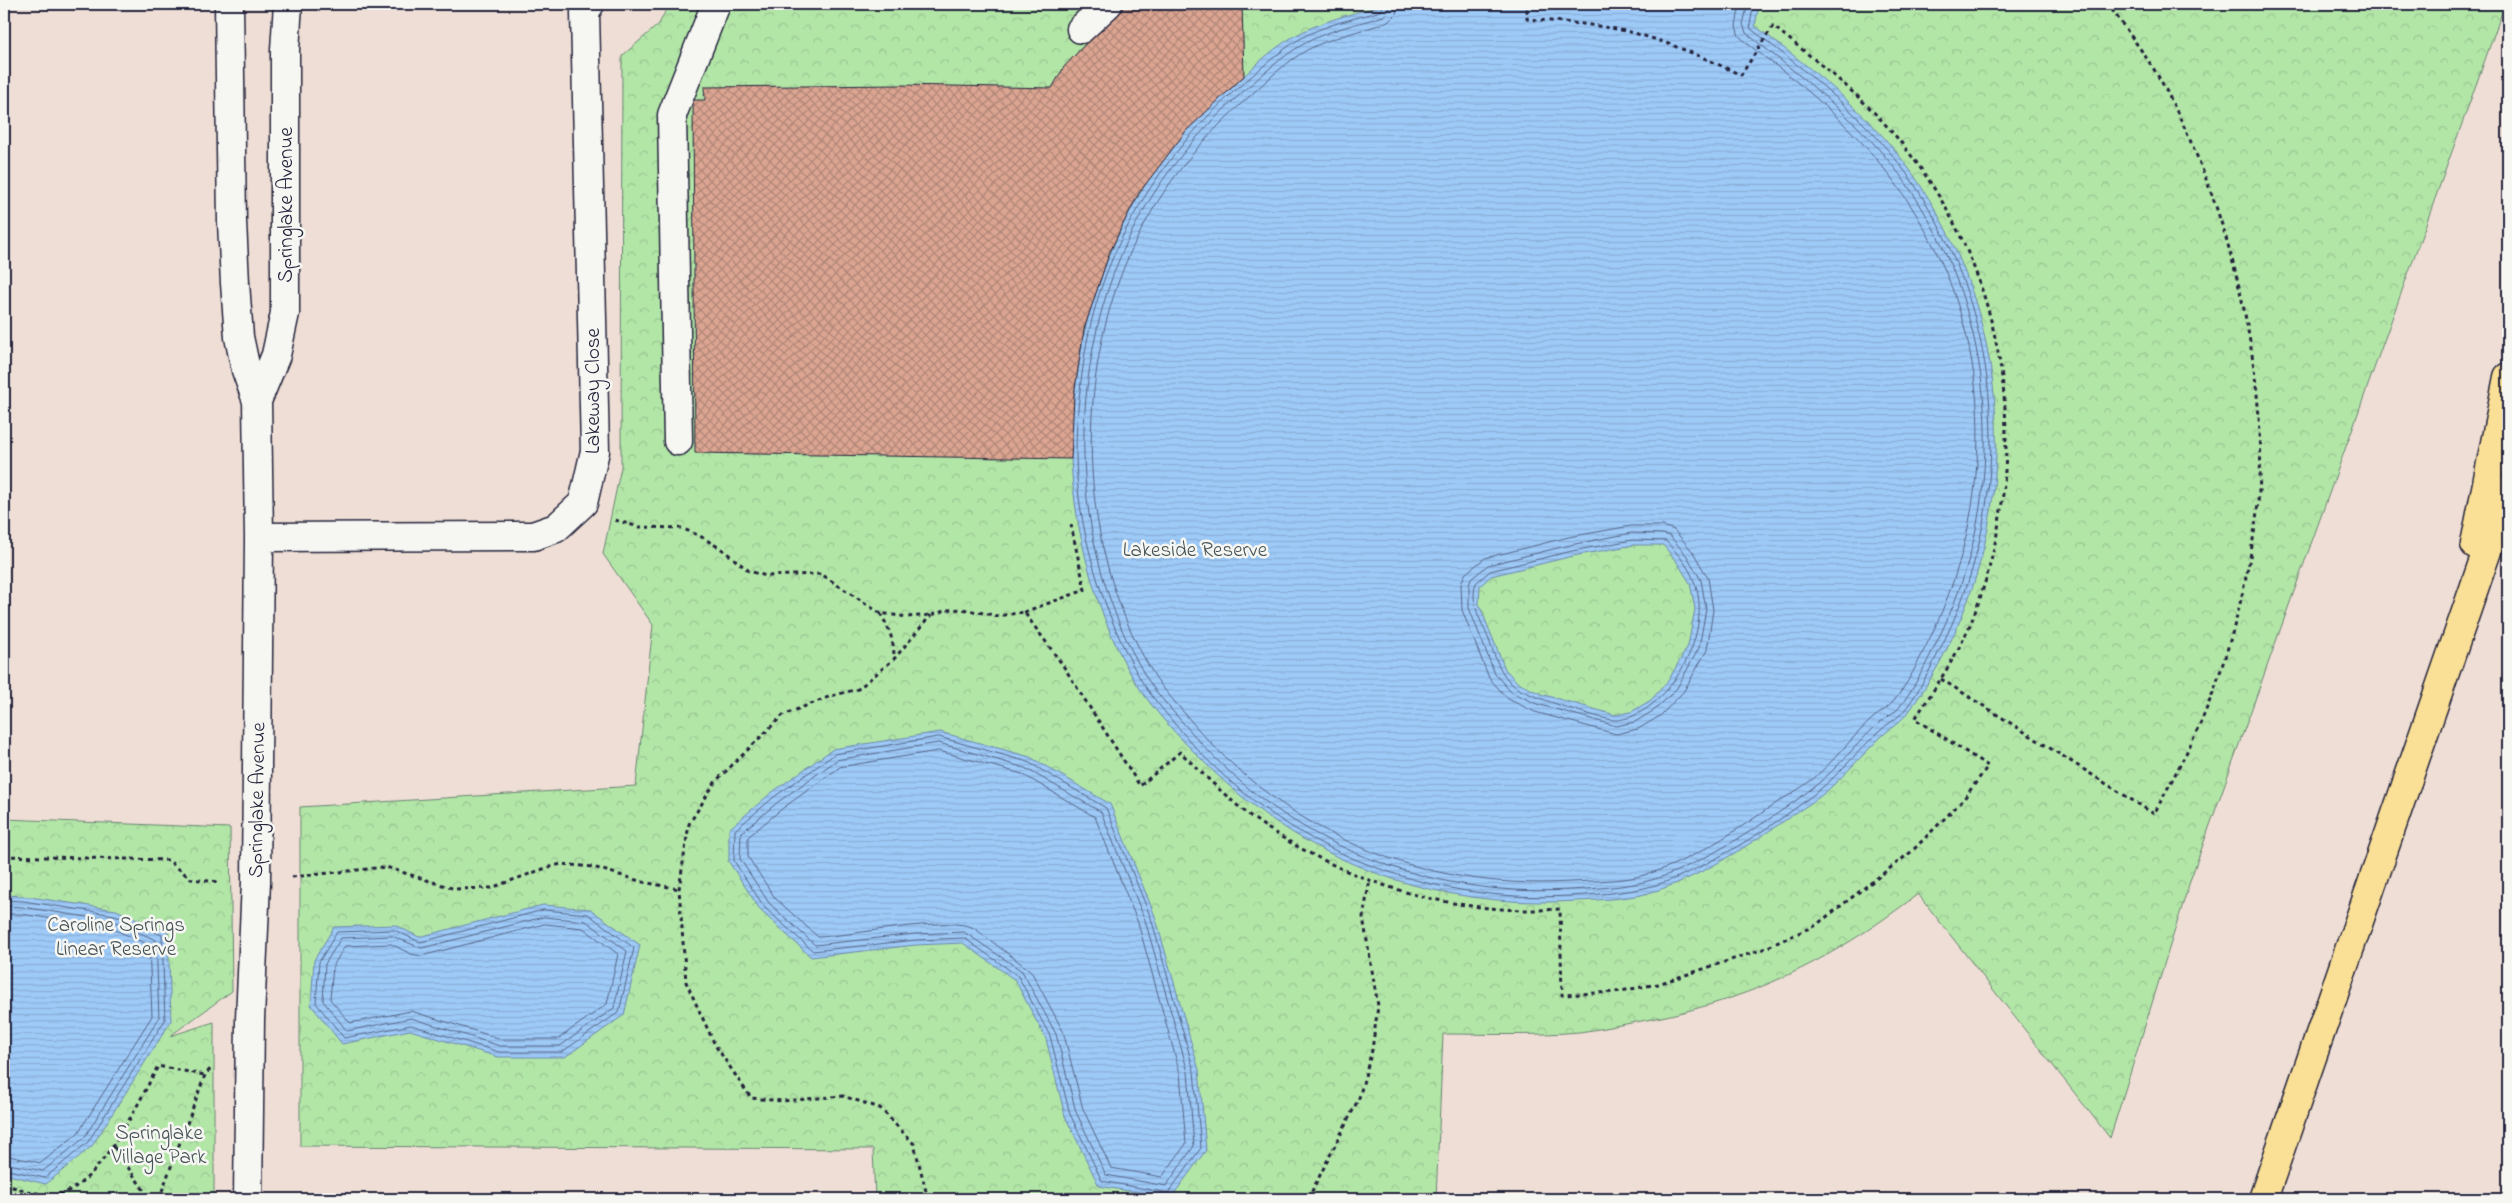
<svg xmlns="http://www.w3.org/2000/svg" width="2512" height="1203" font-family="'Indie Flower',sans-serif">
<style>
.park{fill:url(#park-crowns);stroke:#6a8471}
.water{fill:url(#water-rules);stroke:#6c87ac;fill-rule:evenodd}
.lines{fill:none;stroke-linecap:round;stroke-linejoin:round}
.shore{stroke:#546587;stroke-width:1}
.building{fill:url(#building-cross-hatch);stroke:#22223b}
.minor-casing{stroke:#22223b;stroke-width:31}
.highway-casing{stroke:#22223b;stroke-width:31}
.path{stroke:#22223b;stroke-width:3;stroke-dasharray:4 4;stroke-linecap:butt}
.minor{stroke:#f6f6f2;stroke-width:28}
.highway{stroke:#fadf96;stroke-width:28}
.labels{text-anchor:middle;stroke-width:5;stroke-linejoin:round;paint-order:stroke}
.street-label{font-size:21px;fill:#22223b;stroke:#f6f6f2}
.park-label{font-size:21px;fill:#465356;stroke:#f6f6f2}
</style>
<defs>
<pattern id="park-crowns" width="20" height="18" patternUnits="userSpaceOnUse" patternTransform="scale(1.25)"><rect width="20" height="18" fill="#b2e6a7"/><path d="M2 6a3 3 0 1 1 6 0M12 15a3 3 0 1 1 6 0" fill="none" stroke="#99c591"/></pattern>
<pattern id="water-rules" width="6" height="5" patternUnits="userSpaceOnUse" patternTransform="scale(1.25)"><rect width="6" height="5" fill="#9ecaf8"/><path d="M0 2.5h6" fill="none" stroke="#88add6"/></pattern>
<pattern id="building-cross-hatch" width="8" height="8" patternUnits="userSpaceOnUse" patternTransform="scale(1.25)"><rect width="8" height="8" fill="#dba591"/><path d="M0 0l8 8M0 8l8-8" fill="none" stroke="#b18678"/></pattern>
</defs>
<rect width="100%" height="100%" fill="#eeded5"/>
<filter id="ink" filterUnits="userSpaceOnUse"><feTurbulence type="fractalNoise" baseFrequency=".02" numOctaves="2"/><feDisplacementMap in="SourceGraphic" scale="10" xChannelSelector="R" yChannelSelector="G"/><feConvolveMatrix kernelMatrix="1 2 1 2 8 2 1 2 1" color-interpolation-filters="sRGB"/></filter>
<g filter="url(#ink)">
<path class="park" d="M669,4H2505L2191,878L2110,1138L1918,894C1827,964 1745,1003 1631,1023C1614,1026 1596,1030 1579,1032C1534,1036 1488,1034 1443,1034L1436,1199H875L873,1149L300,1146V807L636,786L653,625L603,554L621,467L622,56L659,24Z
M4,819L230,828L232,991L170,1036L214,1022V1199H4Z"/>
<path class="water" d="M1387,4H1759L1755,26C1816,72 1877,119 1919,183C2025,344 2022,553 1910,710C1902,721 1892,727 1882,736C1864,753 1847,773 1828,790C1816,801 1801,809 1787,819C1742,849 1694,882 1641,895C1620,899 1598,900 1577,901C1432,910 1299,861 1198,756C1178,736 1156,713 1140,689C1099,627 1074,533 1071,459C1069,421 1076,383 1082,345C1085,324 1092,305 1099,284C1118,227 1146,175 1186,131C1200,115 1217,101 1233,87C1253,67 1277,44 1302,32C1328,19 1359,12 1387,4ZM1634,545H1663L1677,562L1690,583L1695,609L1688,646L1668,681L1651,700L1631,712L1615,715L1541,694L1518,683L1505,669L1479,604L1480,586L1491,576L1573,556Z
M940,732L1030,757L1110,804L1155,916L1199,1070L1206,1150L1171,1198L1099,1186L1065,1116L1046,1039L1015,980L963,943L916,945L811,957L761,911L729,862V829L771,793L833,749Z
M4,895L23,896L116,910L168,932L171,1021L92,1146L46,1184L4,1174Z
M543,905L590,909L640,945L624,1015L565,1057H498L410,1030L342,1044L311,1005L314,960L334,927L395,925L419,937Z"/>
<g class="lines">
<path class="shore" d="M1384,4L1381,11C1354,19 1322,25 1298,40C1277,53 1258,71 1239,87C1160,156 1102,248 1085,353C1080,386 1076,419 1076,453C1076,527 1104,617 1141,680C1154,701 1172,720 1188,739C1283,848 1425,904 1569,896C1602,894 1636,893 1668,881C1717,862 1777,824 1818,791C1841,773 1859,749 1881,730C1887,724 1895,720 1901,714C1917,697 1935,660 1945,639C2016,493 2004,319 1914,184C1871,121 1811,75 1751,29L1750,24L1754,4
M1390,4L1389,10L1384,16C1358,24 1327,30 1302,45C1281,57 1262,75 1244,91C1159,165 1107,253 1090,366C1073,472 1091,583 1146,677C1159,697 1177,716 1193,734C1286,843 1427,898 1569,890C1602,888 1636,887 1667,875C1713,857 1776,817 1815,786C1838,768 1856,744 1877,725C1883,719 1891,716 1897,710C1913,692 1930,656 1940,635C2010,492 1998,318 1908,186C1864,123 1805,80 1746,33L1743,24L1748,4
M1398,4L1396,14L1388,22C1362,31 1331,37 1307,50C1286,62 1267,80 1250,96C1166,169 1114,256 1097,367C1081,471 1098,582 1153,673C1163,690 1178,705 1191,721C1287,834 1422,891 1570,882C1590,881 1612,881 1631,878C1680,869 1731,834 1772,806C1785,797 1800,789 1813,779C1835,760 1852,737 1873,718C1877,715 1889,707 1892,703C1908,685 1919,660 1929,640C1991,513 1997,366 1930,239C1898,177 1851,126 1797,82C1778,66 1757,53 1739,36L1736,26L1740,4
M1631,526H1663L1674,530L1693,552L1708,578L1713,610L1707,650L1684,691L1660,716L1638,729L1616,734L1535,712L1508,699L1489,678L1462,610L1461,584L1465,574L1485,558L1569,537Z
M1632,533L1663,534L1670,536L1687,556L1701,580L1706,609L1699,648L1677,688L1656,709L1635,722L1616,726L1537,704L1511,692L1495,674L1469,608V585L1471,579L1488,565L1570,545Z
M1633,540L1666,541C1677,553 1689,566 1694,581C1713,627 1677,697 1633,716C1629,718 1620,720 1615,720C1602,720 1524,695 1514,686C1500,674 1495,657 1489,640C1482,622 1469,603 1476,583L1490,571L1572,551Z
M939,737L1028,762L1106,808L1151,918L1194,1071L1201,1148L1168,1193L1102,1181L1070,1114L1050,1036L1018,976L964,938L916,940L813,951L765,908L734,861L735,830L774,797L835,754Z
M939,743L1025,768L1101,812L1145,920L1188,1072L1194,1146L1166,1186L1106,1175L1076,1112L1056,1034L1022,971L964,932L915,934L815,945L769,903L740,859L741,833L778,802L837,760Z
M939,751L1022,774L1095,817L1138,923L1180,1073L1186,1144L1162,1177L1111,1168L1083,1109L1063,1031L1031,971L974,928C951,915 849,936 818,937L775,898L748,857V837L783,808L840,767Z
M4,900L23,901L115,915L162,935L165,1020L88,1142L45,1178L4,1169
M4,906L22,907L113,921L156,940L159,1018L84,1138L43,1171L4,1163
M544,910L588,914L634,948L619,1012L562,1052H499L411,1025L344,1038L316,1003L319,962L337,932L394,930L420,942Z
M4,914H21L111,928L149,945L152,1016L78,1133L41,1163L4,1155
M544,917L586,921L627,951L614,1008L560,1046H500L411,1018L347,1031L323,1001L325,964L341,938L392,936L421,948Z
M545,924L583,928L618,954L607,1004L558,1039H501L411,1011L350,1023L330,999L333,966L345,946L391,944L411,954L421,956Z"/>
</g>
<path class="building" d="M1122,4H1242L1244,76L1186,131L1139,193L1122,226L1109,254L1084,329L1074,395L1071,459L695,453L693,100H705L704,87L901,85L1052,88L1064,67Z"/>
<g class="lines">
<g class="minor-casing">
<path id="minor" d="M229,4L232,222L235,283L239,337L246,370L257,401L259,537L256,882L250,1019L248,1199
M1081,29L1108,4
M257,401L276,355L285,313V50L288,4
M678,441L672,115L716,4
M259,537L533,536L556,528L583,503L595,451L585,12L590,4"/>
</g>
<g class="highway-casing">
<path id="highway" d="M2475,544L2508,377
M2263,1199L2508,490"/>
</g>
<path class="path" d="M615,520L639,527L681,528L700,536L723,550L749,571L766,576L821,574L880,613L907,617L932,615L947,610L962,609L998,616L1024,612L1062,664L1140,786L1180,752C1210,780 1238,810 1272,831C1357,886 1459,916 1560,909L1562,995L1615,992L1658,984L1761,950L1816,925L1911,852L1963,800L1988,766L1915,719C1936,686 1960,652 1974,615C2037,447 2007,257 1884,123C1851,87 1811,57 1773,26L1741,75C1705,58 1669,42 1630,32C1596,24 1561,22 1527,19V4
M1024,612L1085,590L1071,525
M880,613C889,628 894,640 894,658
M1941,679L2154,814C2173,778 2193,743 2208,705C2238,630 2265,515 2260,434C2254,317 2222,198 2168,94C2152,62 2128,33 2108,4
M4,856L168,860L191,879L219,882
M292,877L386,867L455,889L491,888L543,869L561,864L593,867L643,882L679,889
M114,1147L150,1199
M4,1185C19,1188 37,1195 53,1195C96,1194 140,1100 158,1066L205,1075
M159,1199L205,1075L211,1068
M928,1199L914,1144L880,1108L843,1096L782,1101L751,1098L715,1045L686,982L679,889L689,824L716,781L783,715L831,696L858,689L894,659L931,615
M1308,1199L1359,1098L1372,1050L1378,1006L1363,917L1370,880"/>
<use href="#minor" class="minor"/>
<use href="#highway" class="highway"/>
</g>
</g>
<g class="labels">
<g class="street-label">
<text transform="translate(285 205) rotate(-90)" y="7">Springlake Avenue</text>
<text transform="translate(592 391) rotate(-90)" y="7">Lakeway Close</text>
<text transform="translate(256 800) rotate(-89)" y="7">Springlake Avenue</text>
</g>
<g class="park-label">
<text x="1195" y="556">Lakeside Reserve</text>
<text x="116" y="931">Caroline Springs<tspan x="116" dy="24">Linear Reserve</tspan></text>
<text x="159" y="1139">Springlake<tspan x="159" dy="24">Village Park</tspan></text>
</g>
</g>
<rect width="2512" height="1203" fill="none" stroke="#f6f6f2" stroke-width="20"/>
<rect x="10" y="10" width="2492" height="1183" fill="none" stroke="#22223b" stroke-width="2" filter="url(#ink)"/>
</svg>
